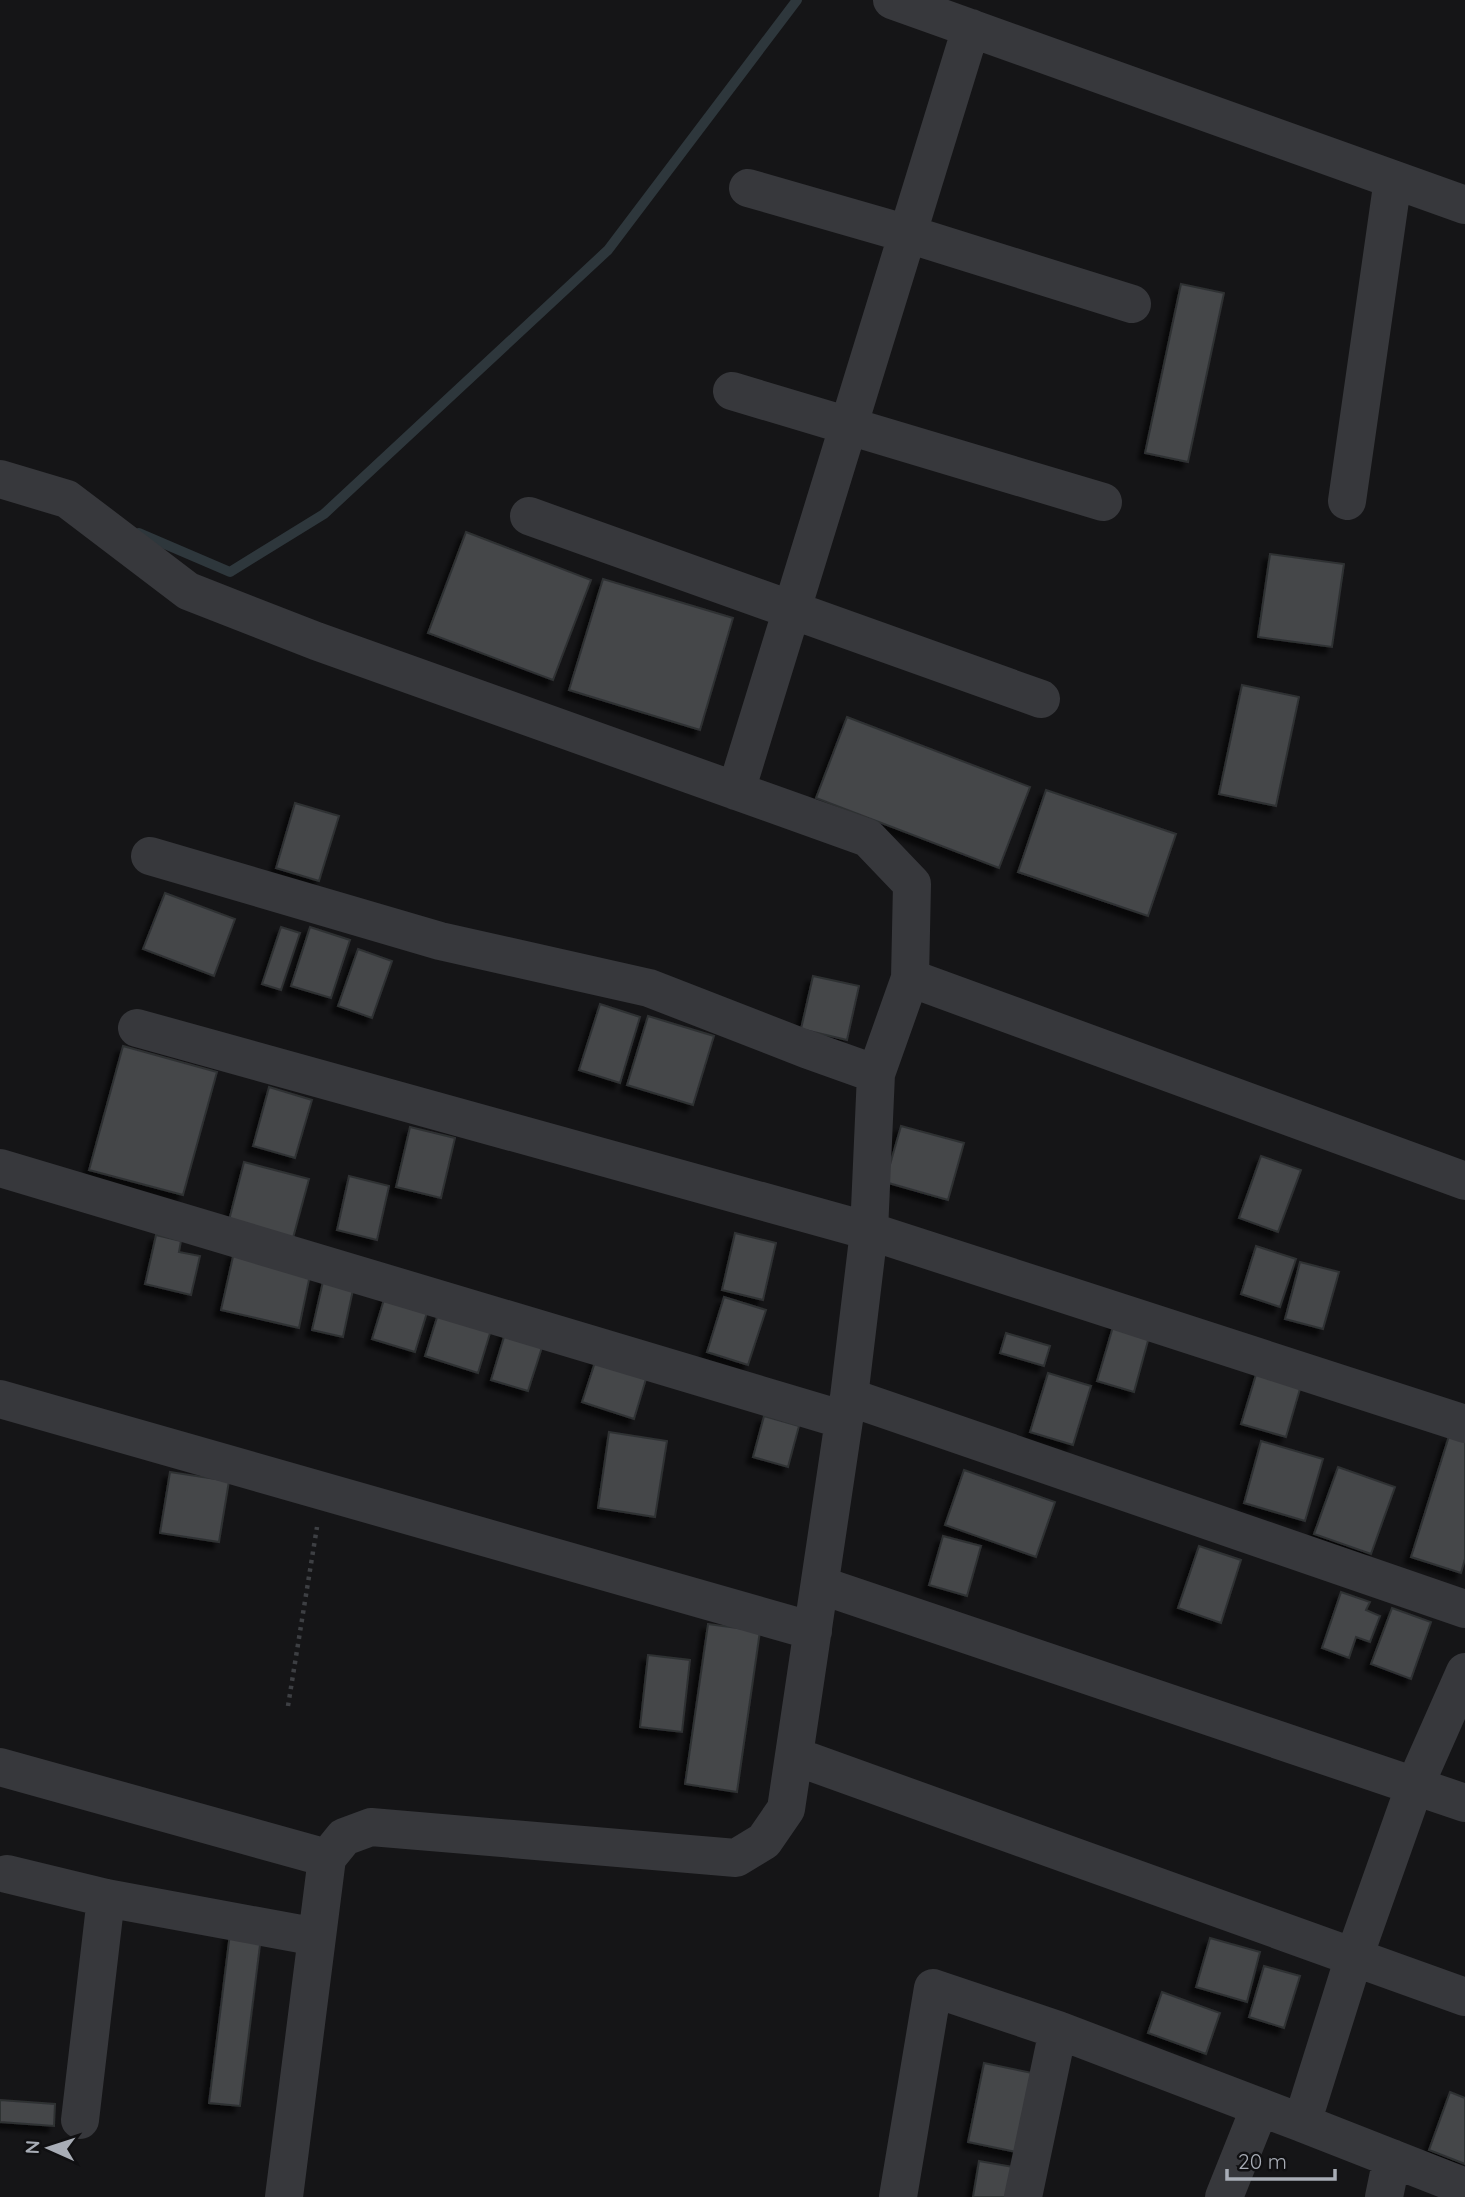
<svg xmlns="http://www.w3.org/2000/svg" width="1465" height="2197" font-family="Quicksand,sans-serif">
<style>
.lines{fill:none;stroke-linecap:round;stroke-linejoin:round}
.stream{stroke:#2e373c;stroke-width:10}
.building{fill:#44464a;stroke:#2f3033;stroke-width:2;filter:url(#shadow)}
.path{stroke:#3d3f43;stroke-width:4.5;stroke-dasharray:3.5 5;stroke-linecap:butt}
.street{stroke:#37383c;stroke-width:38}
</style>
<defs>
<filter id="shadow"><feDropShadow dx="-6" dy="6" stdDeviation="2" flood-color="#0009"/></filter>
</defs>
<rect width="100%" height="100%" fill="#151517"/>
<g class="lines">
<path class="stream" d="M139,533L230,572L324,514L608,250L797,0"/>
</g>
<path class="building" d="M1181,284L1224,293L1188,462L1145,453Z
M466,532L591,580L553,680L428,633Z
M1270,554L1344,564L1332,647L1258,637Z
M603,579L733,618L700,730L569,690Z
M1242,685L1299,697L1276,806L1219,794Z
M847,717L1030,787L999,868L816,798Z
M1046,790L1176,834L1148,916L1018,872Z
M295,803L339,816L319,881L276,868Z
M165,893L235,919L214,976L143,949Z
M281,927L300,933L281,990L262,984Z
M310,927L350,940L331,998L291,986Z
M358,949L392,961L372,1018L338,1006Z
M813,976L859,986L847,1040L801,1029Z
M600,1004L640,1017L620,1083L579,1070Z
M648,1016L714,1036L693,1105L627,1085Z
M123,1046L217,1072L183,1195L89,1170Z
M269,1087L312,1100L295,1158L253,1146Z
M901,1126L964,1143L948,1200L885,1182Z
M410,1127L455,1138L441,1198L396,1187Z
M1261,1156L1301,1170L1278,1232L1239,1218Z
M244,1162L309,1179L293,1238L229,1220Z
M349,1176L389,1186L377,1240L337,1230Z
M735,1233L776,1243L763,1300L722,1290Z
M156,1235L181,1241L179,1252L200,1256L191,1295L145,1284Z
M1256,1246L1296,1259L1280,1307L1241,1294Z
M234,1252L311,1270L299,1328L221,1310Z
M1300,1262L1339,1272L1323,1329L1285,1319Z
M324,1277L354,1285L343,1337L312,1330Z
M386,1293L429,1306L415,1352L372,1339Z
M724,1297L766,1310L748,1365L707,1352Z
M438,1314L491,1330L478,1373L425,1356Z
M1115,1320L1149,1337L1134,1392L1097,1381Z
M507,1327L545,1338L528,1391L491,1380Z
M1006,1333L1050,1346L1044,1366L1000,1353Z
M598,1353L649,1369L634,1419L582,1402Z
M1258,1368L1302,1382L1286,1437L1241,1424Z
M1048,1373L1091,1386L1073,1445L1030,1432Z
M764,1416L799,1426L788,1467L753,1457Z
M609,1432L667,1441L655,1517L598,1508Z
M1449,1436L1465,1441V1559L1461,1573L1411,1557Z
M1261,1441L1323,1459L1305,1521L1244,1503Z
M1338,1467L1395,1487L1371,1554L1314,1534Z
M964,1470L1055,1502L1036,1557L945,1525Z
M170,1472L229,1481L219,1542L160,1533Z
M943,1536L981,1546L967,1596L929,1585Z
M1199,1546L1241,1560L1221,1623L1178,1608Z
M1341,1592L1370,1602L1366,1610L1380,1616L1370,1642L1356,1637L1349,1658L1322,1648Z
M1392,1608L1431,1622L1411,1679L1371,1664Z
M708,1624L760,1631L737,1792L685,1784Z
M648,1655L690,1660L682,1732L640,1727Z
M230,1933L261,1937L240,2106L209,2103Z
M1210,1938L1260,1952L1247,2002L1196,1987Z
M1264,1966L1300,1976L1284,2028L1249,2017Z
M1162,1992L1220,2013L1206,2054L1148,2033Z
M984,2063L1037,2074L1021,2153L968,2142Z
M1450,2092L1465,2098V2164L1429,2150Z
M0,2100L55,2104L54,2126L0,2122Z
M979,2161L1019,2168L1014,2197H973Z"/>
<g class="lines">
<path class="path" d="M288,1706L317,1527"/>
<path class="street" d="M892,0L1465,205
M748,188L908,234L1132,304
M732,391L1103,502
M0,479L67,499L188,591L316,641L868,838L912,884L910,978L876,1074L869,1231L849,1397L844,1420L786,1809L764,1841L736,1858L371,1827L344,1837L327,1858L284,2197
M1347,501L1393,179
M529,516L1041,699
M736,791L971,28
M150,856L440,941L649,988L806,1049L876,1074
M910,978L1465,1181
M137,1028L869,1231L1465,1424
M0,1168L844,1420
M849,1397L1465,1609
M0,1399L813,1631
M820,1585L1465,1803
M1465,1672L1415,1785L1354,1957L1302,2123L1465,2187
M794,1756L1465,1997
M0,1767L327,1858
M7,1874L106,1898L317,1937
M80,2120L106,1898
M898,2197L933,1988L1058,2030L1302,2123
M1023,2197L1058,2030
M1224,2197L1260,2107
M1384,2197L1392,2158"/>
</g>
<g transform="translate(49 2148) rotate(273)" stroke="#101012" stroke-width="5" paint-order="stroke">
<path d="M0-5L12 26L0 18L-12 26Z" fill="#a8adb6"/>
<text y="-10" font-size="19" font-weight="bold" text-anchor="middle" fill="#a8adb6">N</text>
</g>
<path d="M1227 2169v10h108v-10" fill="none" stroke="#a8adb6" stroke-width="3.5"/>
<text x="1238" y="2169" font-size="21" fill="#a8adb6" stroke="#101012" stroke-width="5" paint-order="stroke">20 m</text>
</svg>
